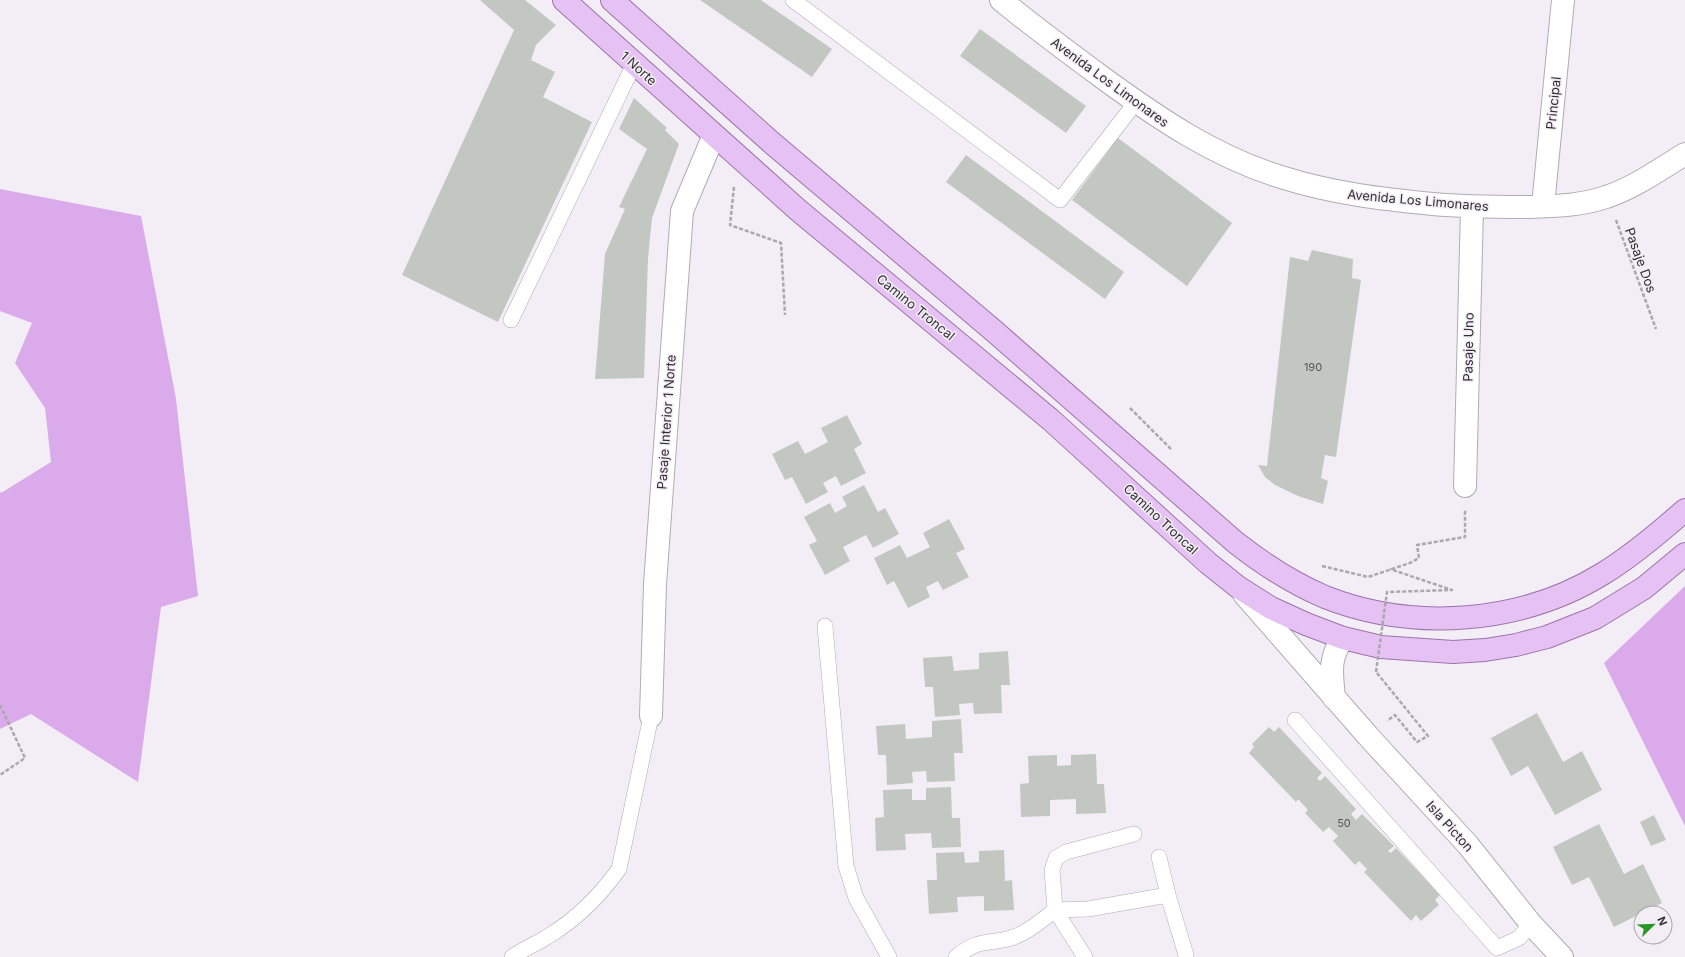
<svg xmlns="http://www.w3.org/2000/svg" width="1685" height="957" font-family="Inter,sans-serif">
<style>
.green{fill:#daaaeb}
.building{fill:#c2c8c1}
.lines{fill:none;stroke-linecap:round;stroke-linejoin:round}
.service-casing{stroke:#b1acb3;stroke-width:16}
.minor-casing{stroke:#b1acb3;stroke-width:24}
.primary-casing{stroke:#9c73aa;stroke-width:24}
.path{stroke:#aba7ac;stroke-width:2.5;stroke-dasharray:4 2;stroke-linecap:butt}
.service{stroke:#fff;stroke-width:15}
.minor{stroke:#fff;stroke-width:22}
.primary{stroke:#e6c1f3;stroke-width:22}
.path-bridge{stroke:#aba7ac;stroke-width:2.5;stroke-dasharray:4 2;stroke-linecap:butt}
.labels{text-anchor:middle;stroke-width:3;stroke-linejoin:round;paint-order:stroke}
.number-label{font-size:11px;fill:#555556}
.street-label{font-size:13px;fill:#312f32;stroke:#f3eef5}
</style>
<rect width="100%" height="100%" fill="#f3eef5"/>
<path class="green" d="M0,189L141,216L176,399L198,596L161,607L138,782L31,714L0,729V491L1,493L51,462L45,408L15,363L32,323L0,311Z
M1685,586V826L1604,663Z"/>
<path class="building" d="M480,0H525L556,25L536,45L531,60L555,72L543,97L592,122L498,322L402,275L514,30Z
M700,0H761L832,49L812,77Z
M980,29L1086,106L1066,133L960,56Z
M634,98L667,128L665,130L679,144L652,218L648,258L644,378L595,379L605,254L625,209L619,207L647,149L619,129Z
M1118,138L1232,223L1187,286L1072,200Z
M966,155L1124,272L1105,299L946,182Z
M1312,250L1353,259L1352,278L1361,280L1336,457L1325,455L1321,478L1328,481L1323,504L1298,496L1275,485L1265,477L1258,465L1267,466L1290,257L1308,261Z
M847,415L862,444L854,449L866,473L841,486L836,476L823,483L828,492L806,504L792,477L785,480L772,454L798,441L805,454L828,442L821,428Z
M864,485L878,512L885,508L899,534L873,548L866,535L843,547L850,561L825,575L809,545L817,541L804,517L830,503L835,513L847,506L842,497Z
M949,519L965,549L956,553L969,577L943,590L938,581L926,587L930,597L908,608L894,581L887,585L874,558L900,545L907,558L930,547L923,533Z
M1008,651L1010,685H1001L1002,713L974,714L973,703L959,704L960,715L935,717L933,687H925L923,658L952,656L954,671L979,669V653Z
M1537,713L1563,762L1582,751L1602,790L1555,815L1528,766L1511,776L1491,738Z
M961,719L963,753H954L955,781L927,782L926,771L912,772L913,783L887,785L886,755H878L876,726L905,724L906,739L932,737V721Z
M1269,727L1274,732L1279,727L1322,773L1317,778L1320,781L1325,776L1356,809L1351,814L1356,820L1362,814L1394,846L1388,851L1391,853L1396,848L1440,895L1435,900L1439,905L1421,921L1416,915L1411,921L1364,872L1367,869L1359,861L1355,865L1333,841L1338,836L1329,827L1323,832L1305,813L1308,810L1298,799L1296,802L1249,753L1254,747L1252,744Z
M1096,754L1097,784H1104L1106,813L1076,814V799L1050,800V816L1021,817L1020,784L1029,783L1028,756L1057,755V766L1071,765V755Z
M951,787L952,818H960L961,847L932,848L931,833L905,834L906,850L876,851L875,818L884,817L883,790L912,789V800H926V788Z
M1654,815L1666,840L1651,846L1640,822Z
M1599,824L1624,874L1643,864L1662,903L1614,927L1589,877L1572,885L1553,847Z
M1004,850L1005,881L1012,880L1014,910L984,911V896L957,897L958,912L929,914L927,880H937L936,853L964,852L965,863L979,862V851Z"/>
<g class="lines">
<g class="service-casing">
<path id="service" d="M793,0L1060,200L1136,102
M511,320L634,64
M825,626L846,866L856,898L889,957
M1295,720L1497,948L1519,938L1531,924
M1134,834L1066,852L1056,858L1052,870L1055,910L1088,909L1168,895L1186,955
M1159,857L1168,895
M512,957C523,949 536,944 547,937C577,919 599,897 619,869L651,716
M956,957C979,938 986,945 1011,938C1027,933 1042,920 1055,910L1085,957"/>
</g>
<g class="minor-casing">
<path id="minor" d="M1001,0C1034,27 1069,53 1103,78C1158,118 1215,157 1281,177C1331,193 1381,199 1433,204C1465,207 1496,207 1527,207C1554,206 1580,206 1606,197C1634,188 1660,169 1685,154
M1543,206L1563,0
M1465,486L1472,208
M1244,594L1368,736L1468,845L1531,924L1562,957
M1334,698C1332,674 1328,659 1343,638
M651,716L655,584L682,211L714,135"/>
</g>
<g class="primary-casing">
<path id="primary" d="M564,0L798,210L1051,420L1208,563L1238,587L1271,608L1306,624L1343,638L1381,647L1453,652L1485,650L1516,645L1547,637L1595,618L1644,588L1685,554
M612,0L772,143L994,331L1235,542C1263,564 1292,583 1325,597C1414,632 1522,624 1604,573C1633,555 1659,533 1685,510"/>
</g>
<path class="path" d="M734,187L730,225L781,243L785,315
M1616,220L1656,329
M1130,408L1172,450
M1322,566L1368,577L1410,563L1419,558L1417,545L1465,537V510
M1377,673L1428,736L1417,742L1395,715L1387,721
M0,705L25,758L0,775"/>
<use href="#service" class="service"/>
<use href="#minor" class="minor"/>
<use href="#primary" class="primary"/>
<path class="path-bridge" d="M1376,672L1387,592L1452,590L1390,569"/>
</g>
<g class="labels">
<g class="number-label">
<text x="1313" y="371">190</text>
<text x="1344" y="827">50</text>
</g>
<g class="street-label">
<text transform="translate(639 68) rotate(42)" y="5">1 Norte</text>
<text transform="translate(1110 82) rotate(36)" y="5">Avenida Los Limonares</text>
<text transform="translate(1553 103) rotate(-84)" y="5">Principal</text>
<text transform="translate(1418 200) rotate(5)" y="5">Avenida Los Limonares</text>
<text transform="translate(1641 260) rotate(70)" y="5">Pasaje Dos</text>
<text transform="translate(916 307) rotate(39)" y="5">Camino Troncal</text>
<text transform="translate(1468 347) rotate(-89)" y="5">Pasaje Uno</text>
<text transform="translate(666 422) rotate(-86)" y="5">Pasaje Interior 1 Norte</text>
<text transform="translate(1161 519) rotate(43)" y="5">Camino Troncal</text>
<text transform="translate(1450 826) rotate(48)" y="5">Isla Picton</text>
</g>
</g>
<g transform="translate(1653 925) rotate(67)"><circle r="19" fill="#f3eef5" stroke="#a5a2a7"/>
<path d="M0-3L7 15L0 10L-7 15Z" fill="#279724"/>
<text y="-6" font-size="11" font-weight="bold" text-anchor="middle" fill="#312f32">N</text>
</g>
</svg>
